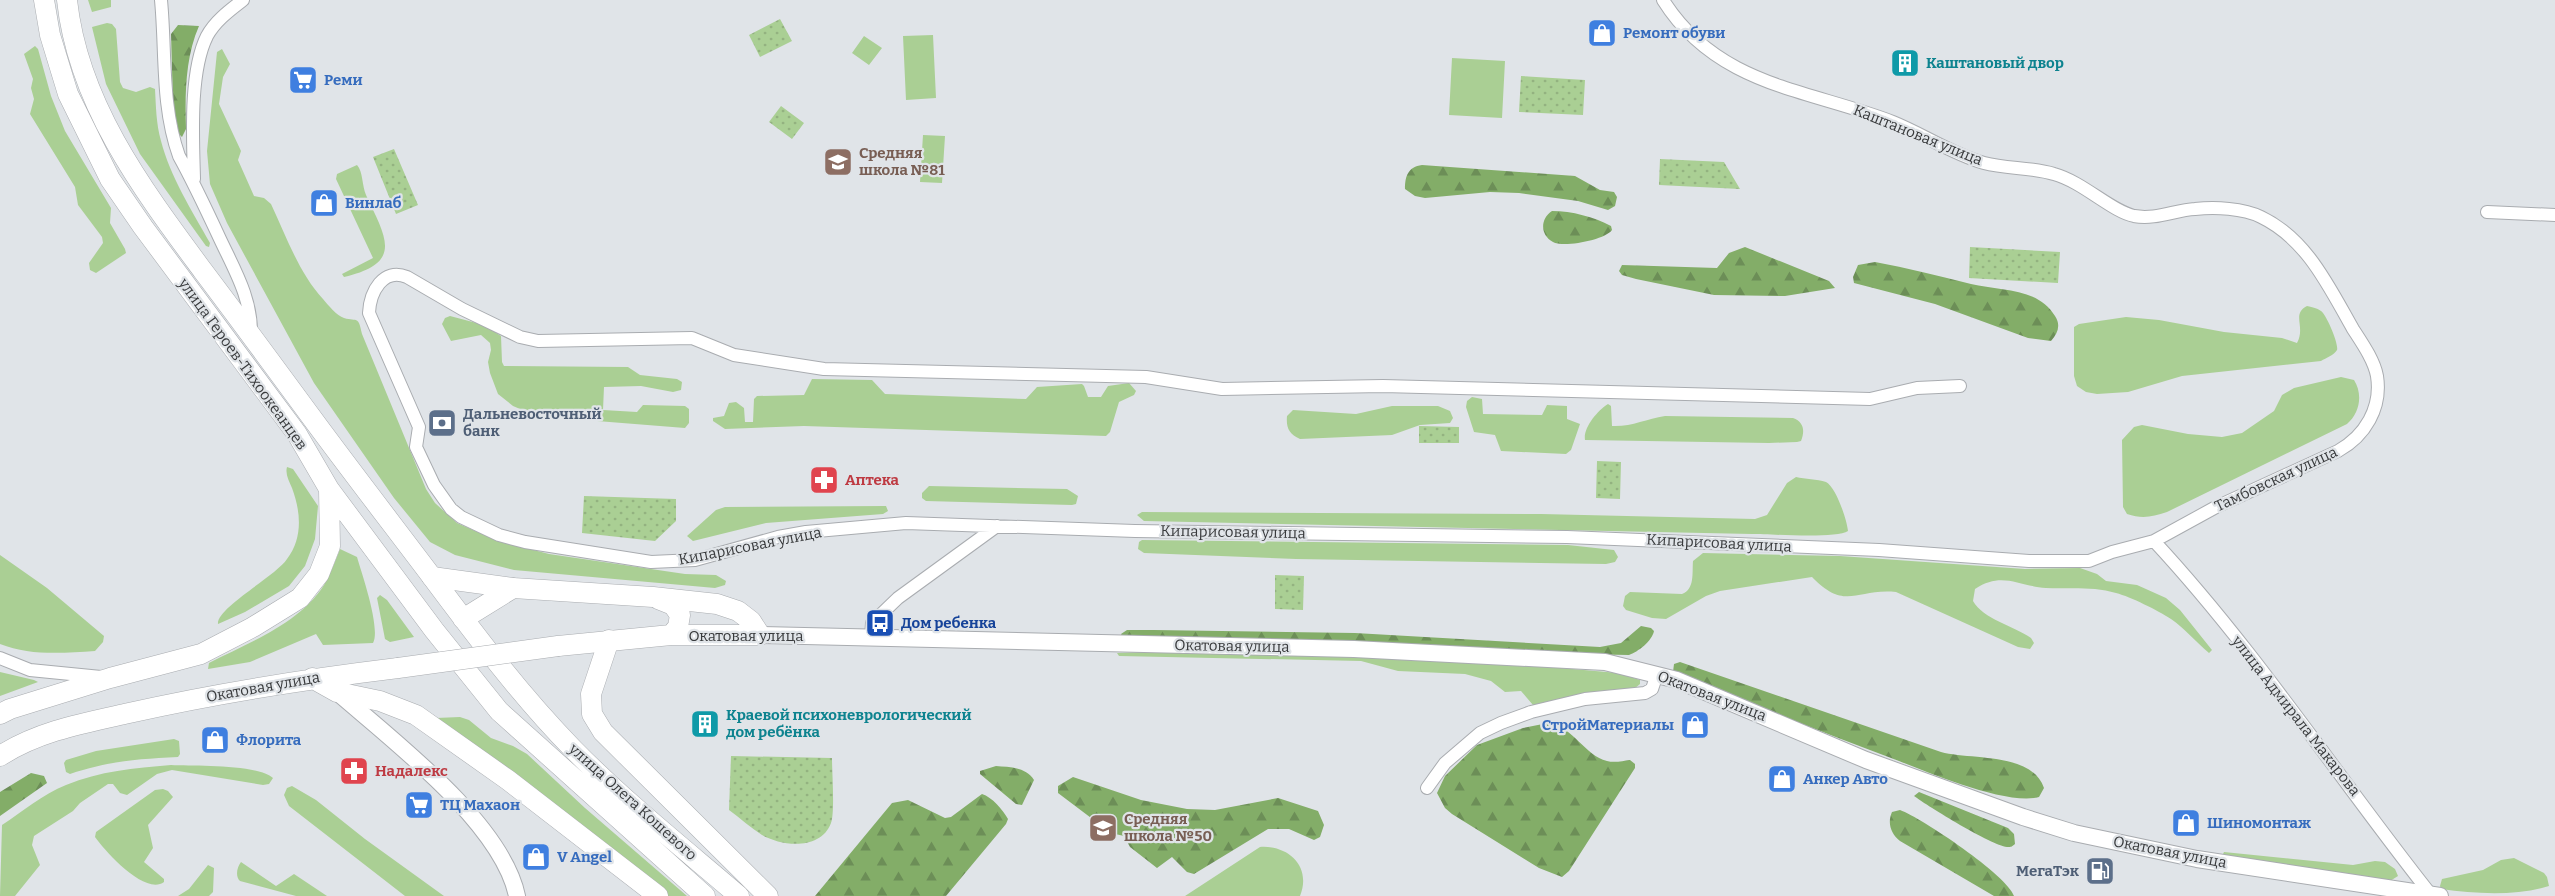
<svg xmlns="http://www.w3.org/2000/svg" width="2555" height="896" font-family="Bitter,serif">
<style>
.grass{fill:#aacf94}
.forest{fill:url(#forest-firs)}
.park{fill:url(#park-dots)}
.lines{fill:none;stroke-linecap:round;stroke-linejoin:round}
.minor-casing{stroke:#a9acb0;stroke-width:14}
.secondary-casing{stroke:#a9acb0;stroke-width:18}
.primary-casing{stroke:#a9acb0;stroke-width:21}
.trunk-casing{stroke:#a9acb0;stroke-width:21}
.minor{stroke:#fff;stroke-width:12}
.secondary{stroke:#fff;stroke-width:16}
.primary{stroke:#fff;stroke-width:20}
.trunk{stroke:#fff;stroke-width:20}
.primary-bridge-casing{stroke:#a9acb0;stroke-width:21;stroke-linecap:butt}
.primary-bridge{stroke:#fff;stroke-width:20}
.labels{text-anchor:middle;stroke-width:4.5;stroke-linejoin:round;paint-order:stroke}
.shop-label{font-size:15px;font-weight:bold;fill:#366cbe;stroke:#e0e4e8;text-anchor:start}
.culture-label{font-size:15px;font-weight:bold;fill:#0d838f;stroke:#e0e4e8;text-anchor:start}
.street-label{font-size:15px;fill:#383a3c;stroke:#e0e4e8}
.education-label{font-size:15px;font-weight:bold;fill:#785e54;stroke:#e0e4e8;text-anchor:start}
.service-label{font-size:15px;font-weight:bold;fill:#4e5e75;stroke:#e0e4e8;text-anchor:start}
.health-label{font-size:15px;font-weight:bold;fill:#be3a42;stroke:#e0e4e8;text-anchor:start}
.transit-label{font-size:15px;font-weight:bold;fill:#164399;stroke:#e0e4e8;text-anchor:start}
</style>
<defs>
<pattern id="forest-firs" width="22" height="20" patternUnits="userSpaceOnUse" patternTransform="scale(1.5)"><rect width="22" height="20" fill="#83ad68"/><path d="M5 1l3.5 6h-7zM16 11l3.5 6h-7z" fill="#6c8e57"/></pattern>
<pattern id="park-dots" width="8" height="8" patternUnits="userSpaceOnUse" patternTransform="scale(1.5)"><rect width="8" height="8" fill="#aacf94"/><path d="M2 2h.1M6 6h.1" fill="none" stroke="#93b280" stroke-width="1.8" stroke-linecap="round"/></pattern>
</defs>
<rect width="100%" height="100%" fill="#e0e4e8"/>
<path class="grass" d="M88,0H111V7L92,12Z
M107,23L112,24L116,29L120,82L123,88L136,92L150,87L155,89C156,106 156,123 161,141C170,176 192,211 210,243L209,247L206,246L140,154L106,84L92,27Z
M933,35L936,98L906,100L903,36Z
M864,36L882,48L869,65L852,53Z
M35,46L38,49L51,96L65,131L111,208L110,223L125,249L126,253L96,273L90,270L89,263L103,243L102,237L78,205L75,187L30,114L34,99L31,88L33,79L24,54Z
M222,49L230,64L223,77L219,104L241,151L238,160L254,196L264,198L271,204C286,236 299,273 323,299C328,305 337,316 344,318C358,322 358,315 362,334L426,489L435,503L457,523L496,540L549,554L685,574L716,575L726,581L725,585L715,588L514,570L455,555L430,542L394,498L314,383L227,223L210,184L207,151L217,52Z
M1452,58L1505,61L1502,118L1449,115Z
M923,135L945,136L942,183L920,182Z
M357,165C363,171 362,186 366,195C386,238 404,263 344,277L342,274L373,258L336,179L337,174Z
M2307,306C2311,307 2317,308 2321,311C2326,314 2339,344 2337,350C2334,355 2326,358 2321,361L2182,376L2128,392L2097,394L2086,392L2077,386L2074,376V327L2079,324L2126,317L2159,320L2224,332L2282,338L2297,343C2306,327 2291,314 2307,306Z
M450,316L484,325L501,336L502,362L504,366L628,367L640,375L677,379L682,382L681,390L673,392L641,386L604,387L603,410L637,412L643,405L685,406L689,409V423L685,428L597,421L527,412L513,406L498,394L490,373L488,362L491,350L490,343L481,335L451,341L442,324L445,318Z
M2341,377L2354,380C2363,394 2360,413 2347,424L2167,512C2152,517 2142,519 2127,514L2123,507L2122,440L2134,427L2142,425L2188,434L2222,437L2242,433L2274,411L2282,395L2294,388Z
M812,379L872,380L885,394L1026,399L1037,387L1082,384L1084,386L1088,397H1101L1108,386L1129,383L1136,391L1134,395L1119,402L1110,432L1106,436L804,426L725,429L713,421V418L724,416L729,403L736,402L744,408L745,422H753L754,399L757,396L804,395Z
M1472,397L1482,399L1483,414L1542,415L1547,405L1567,406V419L1580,424L1571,450L1566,454L1501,451L1495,435L1474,432L1466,407L1467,401Z
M1608,404L1611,406L1612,426C1631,427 1646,419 1665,416L1793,418C1804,422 1805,431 1801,441L1797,442L1769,443L1585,440C1583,428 1597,411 1608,404Z
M1392,406H1438L1450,411L1453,418L1450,423L1420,425L1392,435L1300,439C1289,434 1286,428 1287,416L1293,410L1356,414Z
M287,467L293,469L318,506L315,539L305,566L289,586L245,612L218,624C216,608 276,576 287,559C303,538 301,512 292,488C289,481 285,474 287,467Z
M1796,477C1805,479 1817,479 1826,482C1836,487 1847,520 1848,531C1836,539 1771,534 1752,534L1144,521L1137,515L1142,512L1541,514L1755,519L1767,515L1787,483Z
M929,486L1067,489L1078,496L1076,504L1072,505L926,501L922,498V493Z
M886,506L888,511L883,514L766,523L693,541L687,536L716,510L725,507Z
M1142,540L1568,545L1614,550L1618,557L1615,562L1606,564L1296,559L1144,553L1138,549L1139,542Z
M340,549L357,557C362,574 381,629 373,643L323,645L316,634L250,662L208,669L209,663C250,642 304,622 327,580C332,570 336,559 340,549Z
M1703,553L1840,556L2025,569L2080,568L2097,574L2106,581L2137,585L2166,598L2180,610L2212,650L2209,653C2196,642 2184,628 2171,619C2157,610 2131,597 2116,593C2094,586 2069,589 2046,588C2018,586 2002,571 1975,589L1973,601C1983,619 2014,626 2031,638L2034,643L2030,649L2018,647L1896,592C1856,588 1846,612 1812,577L1720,591L1706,596L1666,619L1652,618L1626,610L1623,606L1625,596L1630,592L1682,594C1695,589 1692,573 1693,561Z
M0,555L47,588L104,636L103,642L95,651C63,653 30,656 0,644Z
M380,595L387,600L414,637L390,642L385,639L377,598Z
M1209,650L1492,662L1618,673L1640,680V684L1634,689L1582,694L1533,705L1521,691L1505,692L1491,681L1465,674L1398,671L1361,661L1119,656L1117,653Z
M0,672L34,680L38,682L0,696Z
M460,717L469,720L491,738L513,746L527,754L585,808L687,896H667L436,718Z
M174,739L179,741L180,754L178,757C137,759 109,761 70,774L66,772L64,763L66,760L96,751Z
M171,765C194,766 257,764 273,778L269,784L263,785L172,770L157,774L127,795L120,793L113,784H108L80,803L73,811L34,836L32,845L40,865L15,896H0L2,825C22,812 43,794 66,785C100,771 134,768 171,765Z
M292,786L316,800L365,839L444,896H405L289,806L284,795L287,788Z
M163,789L168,791L173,797L148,825L153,848L144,862L164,879V882C145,896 105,851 95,837L96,832L155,790Z
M1260,847C1288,845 1312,866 1300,896H1185Z
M2224,852L2353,865L2375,861L2385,862L2395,869L2398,876L2390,881L2228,857L2223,854Z
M2514,858L2544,873L2547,877L2549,886C2516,896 2477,894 2441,889L2440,886L2442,879L2483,870L2501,860Z
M241,862L276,886L294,874L327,896H296L240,881C235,876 237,867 241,862Z
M208,865L214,868L213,892L209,896H178L189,889Z"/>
<path class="forest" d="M178,25L199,26C185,58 185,95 186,129L182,137L179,134L173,104L171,34Z
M1422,165L1575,176L1600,190L1614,192L1617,197L1615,206L1608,210L1578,201L1519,193L1490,192L1425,198L1415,196L1405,189C1405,176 1408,167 1422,165Z
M1552,211C1572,211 1594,217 1611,226L1612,230C1605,240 1563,248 1553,242C1540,235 1540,219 1552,211Z
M1745,247L1829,281L1835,288L1785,296L1714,295L1636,279L1622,275L1619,271L1622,265L1717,268L1729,253Z
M1875,262C1907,268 1939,276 1971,284C1999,291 2038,287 2055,316C2061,325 2058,333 2051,341L2028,338L1935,304L1854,283L1853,277L1858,265Z
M1641,626L1651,628L1654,631C1652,641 1638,652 1629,655C1565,655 1501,648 1437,645C1332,640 1227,640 1122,636L1121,634L1127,630H1154L1355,633L1600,647L1621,643Z
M1680,662L1941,752C1970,760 2032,752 2044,788L2039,797C2008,806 1930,773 1899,761C1823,733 1748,703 1673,672L1674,664Z
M1548,723C1574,727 1585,756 1607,761C1614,763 1623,761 1630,760L1635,764V768L1569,871L1562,877L1539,868L1452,814L1445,808L1437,793L1445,776L1477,745L1523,728Z
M996,766C1009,767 1026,767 1034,780L1022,805L1016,804L980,774V771Z
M31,773L44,776L47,783L0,816V792Z
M1073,777L1141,800L1187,809L1215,810L1278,798L1318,811L1324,825L1320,837L1314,840L1289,829H1268L1194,874L1187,872L1172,857L1157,868L1130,847L1124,836L1111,833L1058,793V786Z
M1919,792L2008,828L2014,834L2015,844C2011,847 2012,847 2007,847C1991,845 1929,807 1914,796Z
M982,794C992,797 1003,810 1008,819L1006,824L946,896H815L892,803L908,800L945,818L951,817Z
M1900,810C1922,818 2008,876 2014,896H1994L1900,841C1891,834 1887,823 1892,812Z"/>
<path class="park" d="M780,19L792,41L760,57L749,35Z
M1521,76L1585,80L1583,115L1519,112Z
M781,106L804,123L792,139L769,122Z
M394,149L418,205L396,214L373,157Z
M1660,159L1724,162L1740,189L1659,185Z
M1970,247L2060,252L2058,283L1969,278Z
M1419,426L1459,427V443H1419Z
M1597,461L1621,462L1620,499L1596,498Z
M584,496L676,499V521L655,541L582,533Z
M1275,575L1304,576L1303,610L1275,609Z
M731,756L832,758C832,772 835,812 831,823C821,850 783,847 762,835C751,828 740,818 729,810Z"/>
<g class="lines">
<g class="minor-casing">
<path id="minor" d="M161,0C166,52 161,106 179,156C194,183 207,211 220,239C235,271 252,299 251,335
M1663,0C1717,86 1807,89 1893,122C1923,134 1952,154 1984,163C2007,169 2031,167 2054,174C2083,182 2111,211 2134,216C2156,220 2175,210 2195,209C2215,207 2243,208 2261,217C2307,239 2329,287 2353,329C2362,343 2374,360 2377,376C2382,408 2365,436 2338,451L2216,507L2154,541L2112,552L2089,561H2029L1879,550L1567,537L1135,531L906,523L806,532L778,537L695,560L651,562L525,542L499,535L461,517L451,509L434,485L416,447L419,427L369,313C370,292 383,267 407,277L462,309L520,337L538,341L692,338L734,355L824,369L1146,377L1222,389L1383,386L1870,399L1917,388L1960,386
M194,179C193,139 189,72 207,36C215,21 230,10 243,0
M2487,212L2555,215
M2154,541C2257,652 2339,779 2432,896
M871,637L872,623L898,598L997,526
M0,658L30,670L101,677
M1427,788L1445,763L1480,733L1501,723L1531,712L1585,699L1645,693L1652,689L1657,674"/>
</g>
<g class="secondary-casing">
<path id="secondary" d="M760,635L1354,649L1605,662L1677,680L1866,760L2023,817L2074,833L2197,859L2440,896
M337,692C392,740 502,823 517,896"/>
</g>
<g class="primary-casing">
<path id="primary" d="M432,577L513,588L653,597L717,604L738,611L751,621L760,635
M658,599L673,605L680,615L678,627L671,635
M558,646L671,635H760
M312,678L337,692L380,701L416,715L508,780L658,896
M0,756C39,731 84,723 129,713C218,693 307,679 398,668"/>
</g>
<g class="trunk-casing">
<path id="trunk" d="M44,0L50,35L68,94L110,179L143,227L297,434L329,489L434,630L499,711L705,896
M67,0C78,104 143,190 203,271C240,320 276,369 312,418C351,471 392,524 432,577C476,636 521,696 573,749C624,801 683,848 739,896
M463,619L513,588
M609,640L591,694L592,714L603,732L768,896
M0,714L10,709L110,678L201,654L253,627L300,598L319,574L330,546L329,489"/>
</g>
<use href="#minor" class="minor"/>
<use href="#secondary" class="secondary"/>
<use href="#primary" class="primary"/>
<use href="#trunk" class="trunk"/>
<g class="primary-bridge-casing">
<path id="primary-bridge" d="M398,668L558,646"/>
</g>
<use href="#primary-bridge" class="primary-bridge"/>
</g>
<defs>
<g id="shop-square" transform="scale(1.5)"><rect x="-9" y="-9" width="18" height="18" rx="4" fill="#3f7fe0" stroke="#e0e4e8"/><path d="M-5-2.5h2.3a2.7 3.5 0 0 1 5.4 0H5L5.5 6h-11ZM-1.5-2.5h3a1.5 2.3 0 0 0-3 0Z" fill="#fff"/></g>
<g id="building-square" transform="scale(1.5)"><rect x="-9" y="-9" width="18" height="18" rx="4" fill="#0f9aa8" stroke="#e0e4e8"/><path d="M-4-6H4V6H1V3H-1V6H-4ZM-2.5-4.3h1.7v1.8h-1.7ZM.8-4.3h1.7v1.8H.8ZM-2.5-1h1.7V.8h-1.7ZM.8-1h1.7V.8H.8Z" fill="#fff"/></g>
<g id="supermarket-square" transform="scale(1.5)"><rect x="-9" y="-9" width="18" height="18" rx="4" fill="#3f7fe0" stroke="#e0e4e8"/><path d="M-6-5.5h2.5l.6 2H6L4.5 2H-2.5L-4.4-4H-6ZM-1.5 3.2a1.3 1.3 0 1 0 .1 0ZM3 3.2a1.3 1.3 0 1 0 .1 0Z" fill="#fff"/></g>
<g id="school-square" transform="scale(1.5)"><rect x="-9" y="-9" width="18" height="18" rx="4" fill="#8d6e63" stroke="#e0e4e8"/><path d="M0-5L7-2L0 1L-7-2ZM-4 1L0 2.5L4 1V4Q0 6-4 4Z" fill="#fff"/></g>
<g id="bank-square" transform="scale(1.5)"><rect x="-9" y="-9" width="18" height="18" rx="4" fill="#5c6f8a" stroke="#e0e4e8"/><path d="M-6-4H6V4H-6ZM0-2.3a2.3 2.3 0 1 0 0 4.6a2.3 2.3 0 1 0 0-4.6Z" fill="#fff"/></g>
<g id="pharmacy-square" transform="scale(1.5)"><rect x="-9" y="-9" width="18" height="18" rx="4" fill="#e0444e" stroke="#e0e4e8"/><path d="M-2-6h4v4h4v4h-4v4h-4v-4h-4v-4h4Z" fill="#fff"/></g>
<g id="bus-square" transform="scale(1.5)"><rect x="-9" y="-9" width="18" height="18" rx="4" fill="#1a4fb4" stroke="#e0e4e8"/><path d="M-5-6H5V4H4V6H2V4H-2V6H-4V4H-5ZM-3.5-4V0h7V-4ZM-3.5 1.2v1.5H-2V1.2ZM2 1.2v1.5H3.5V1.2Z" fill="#fff"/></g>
<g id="fuel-square" transform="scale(1.5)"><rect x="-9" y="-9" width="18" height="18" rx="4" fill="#5c6f8a" stroke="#e0e4e8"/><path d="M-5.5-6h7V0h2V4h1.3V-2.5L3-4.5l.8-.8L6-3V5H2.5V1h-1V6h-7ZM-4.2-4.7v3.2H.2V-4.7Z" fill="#fff"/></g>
</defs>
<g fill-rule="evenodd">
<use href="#shop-square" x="1602" y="33"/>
<use href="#building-square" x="1905" y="63"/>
<use href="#supermarket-square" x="303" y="80"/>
<use href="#school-square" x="838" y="162"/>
<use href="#shop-square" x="324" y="203"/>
<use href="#bank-square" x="442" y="423"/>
<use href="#pharmacy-square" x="824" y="480"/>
<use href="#bus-square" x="880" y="623"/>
<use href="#building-square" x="705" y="724"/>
<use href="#shop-square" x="1695" y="725"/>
<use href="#shop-square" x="215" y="740"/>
<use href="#pharmacy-square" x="354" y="771"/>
<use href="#shop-square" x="1782" y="779"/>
<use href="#supermarket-square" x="419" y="805"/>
<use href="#shop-square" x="2186" y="823"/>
<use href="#school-square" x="1103" y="828"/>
<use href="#shop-square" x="536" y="857"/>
<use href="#fuel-square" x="2100" y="871"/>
</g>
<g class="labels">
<g class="shop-label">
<text x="1623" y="38">Ремонт обуви</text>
<text x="324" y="85">Реми</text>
<text x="345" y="208">Винлаб</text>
<text x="1674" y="730" text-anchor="end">СтройМатериалы</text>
<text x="236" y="745">Флорита</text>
<text x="1803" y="784">Анкер Авто</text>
<text x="440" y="810">ТЦ Махаон</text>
<text x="2207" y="828">Шиномонтаж</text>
<text x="557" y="862">V Angel</text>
</g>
<g class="culture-label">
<text x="1926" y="68">Каштановый двор</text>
<text x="726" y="720">Краевой психоневрологический<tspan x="726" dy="17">дом ребёнка</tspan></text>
</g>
<g class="street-label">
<text transform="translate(1918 135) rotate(22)" y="5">Каштановая улица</text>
<text transform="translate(243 364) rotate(54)" y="5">улица Героев-Тихоокеанцев</text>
<text transform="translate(2276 479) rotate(-25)" y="5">Тамбовская улица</text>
<text transform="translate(1233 532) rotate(1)" y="5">Кипарисовая улица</text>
<text transform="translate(1719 543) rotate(3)" y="5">Кипарисовая улица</text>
<text transform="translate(750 546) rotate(-11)" y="5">Кипарисовая улица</text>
<text x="746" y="641">Окатовая улица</text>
<text transform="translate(1232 646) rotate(1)" y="5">Окатовая улица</text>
<text transform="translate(263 687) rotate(-10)" y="5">Окатовая улица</text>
<text transform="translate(1712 696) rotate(21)" y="5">Окатовая улица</text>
<text transform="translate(2296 716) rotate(52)" y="5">улица Адмирала Макарова</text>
<text transform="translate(633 802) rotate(42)" y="5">улица Олега Кошевого</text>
<text transform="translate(2170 852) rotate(11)" y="5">Окатовая улица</text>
</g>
<g class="education-label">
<text x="859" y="158">Средняя<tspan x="859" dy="17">школа №81</tspan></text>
<text x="1124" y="824">Средняя<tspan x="1124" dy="17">школа №50</tspan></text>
</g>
<g class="service-label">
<text x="463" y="419">Дальневосточный<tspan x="463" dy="17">банк</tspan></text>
<text x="2079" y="876" text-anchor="end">МегаТэк</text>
</g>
<g class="health-label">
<text x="845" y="485">Аптека</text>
<text x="375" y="776">Надалекс</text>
</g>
<g class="transit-label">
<text x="901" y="628">Дом ребенка</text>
</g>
</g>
</svg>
